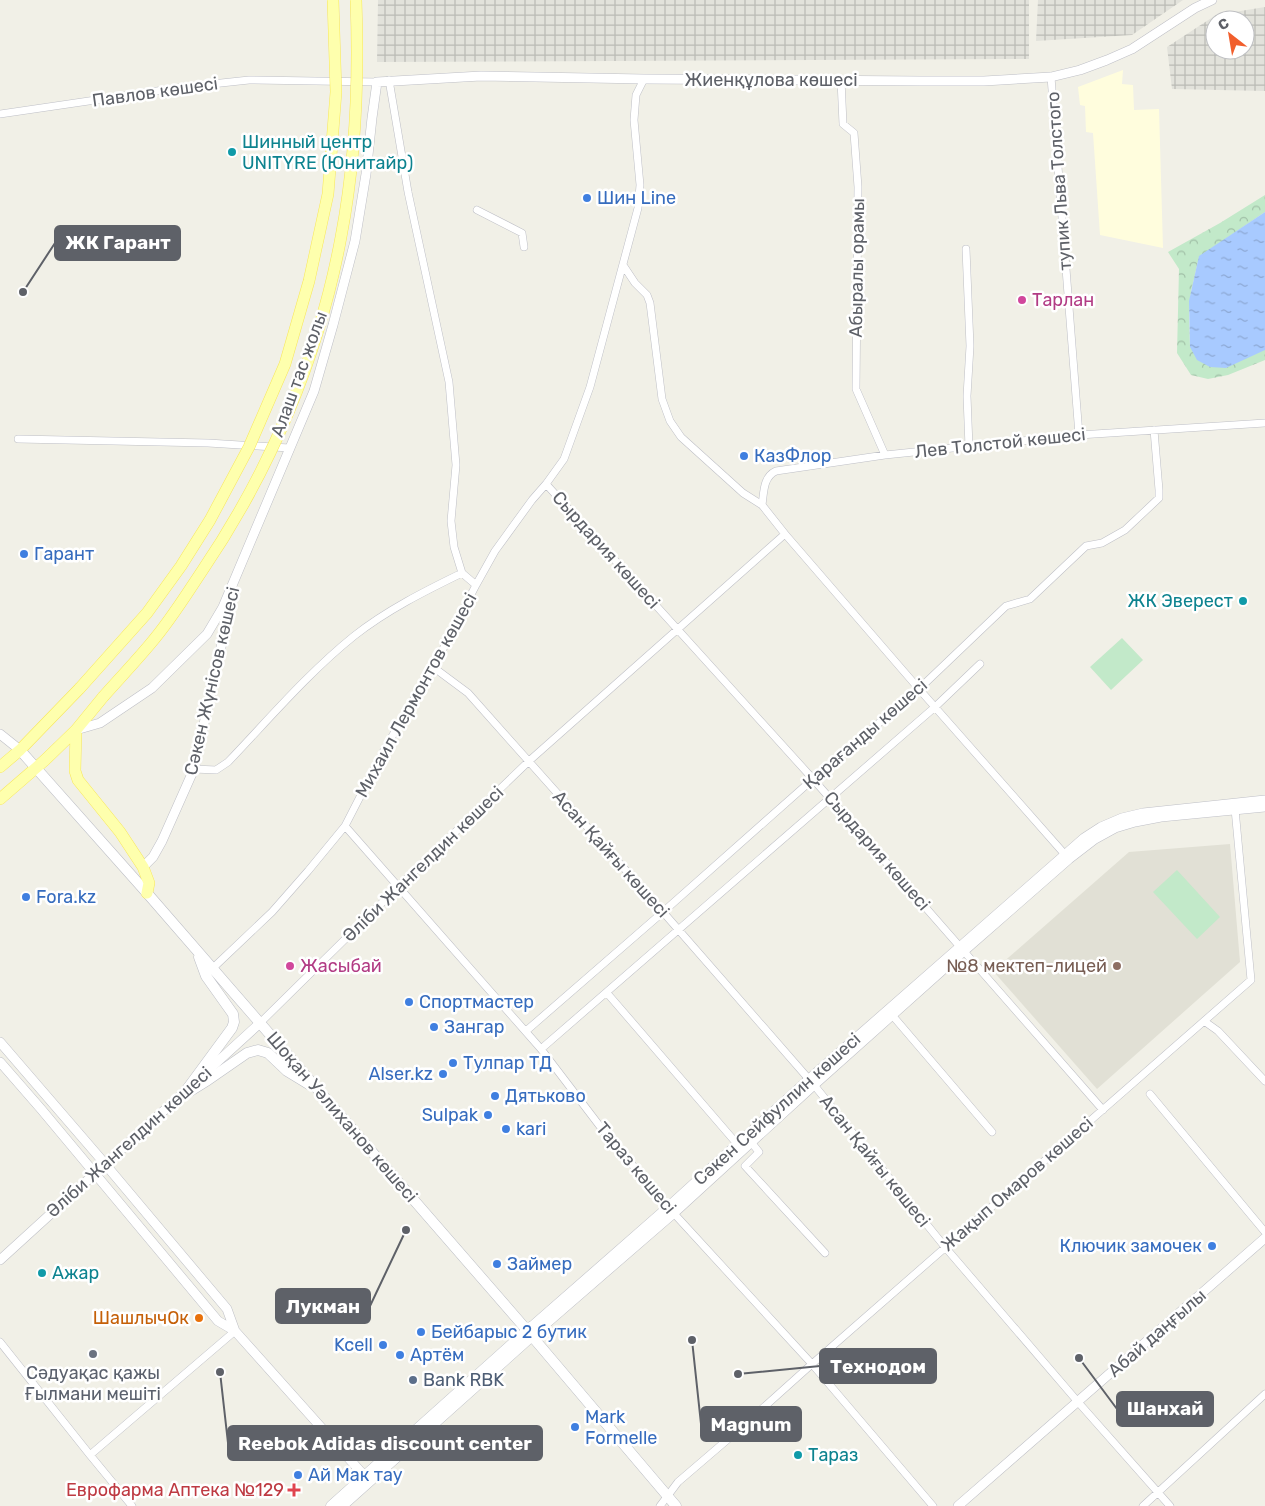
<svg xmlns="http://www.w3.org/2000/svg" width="1265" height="1506" font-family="Rubik,sans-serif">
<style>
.commercial{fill:#fffddd}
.industrial{fill:url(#industrial-grid);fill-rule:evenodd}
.education{fill:#e1e0d5}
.forest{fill:url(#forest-crowns)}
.green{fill:#c2e9c9}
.water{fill:url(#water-ripples)}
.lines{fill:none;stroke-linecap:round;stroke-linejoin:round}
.minor-casing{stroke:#bebfc6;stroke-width:8}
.tertiary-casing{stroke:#bebfc6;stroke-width:10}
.secondary-casing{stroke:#bcbec5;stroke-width:11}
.primary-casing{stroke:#f8e759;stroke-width:12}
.minor{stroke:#fff;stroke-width:7}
.tertiary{stroke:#fff;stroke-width:9}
.secondary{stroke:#fff;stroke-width:10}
.primary{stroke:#feffad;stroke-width:11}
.primary-bridge-casing{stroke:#f8e759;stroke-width:12;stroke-linecap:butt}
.primary-bridge{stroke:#feffad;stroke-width:11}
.culture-dot{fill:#0f9aa8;stroke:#fff;stroke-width:2}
.shop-dot{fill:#3f7fe0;stroke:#fff;stroke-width:2}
.hotel-dot{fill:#d1479c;stroke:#fff;stroke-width:2}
.education-dot{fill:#8d6e63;stroke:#fff;stroke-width:2}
.food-dot{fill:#e8710a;stroke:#fff;stroke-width:2}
.worship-dot{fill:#6b7280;stroke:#fff;stroke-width:2}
.service-dot{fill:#5c6f8a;stroke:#fff;stroke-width:2}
.health-dot{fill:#e0444e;stroke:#fff;stroke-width:2}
.labels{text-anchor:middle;stroke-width:5;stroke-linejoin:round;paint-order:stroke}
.street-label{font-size:18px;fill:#5e6168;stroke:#fff}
.culture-label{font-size:18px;fill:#0d838f;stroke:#fff;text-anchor:start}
.shop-label{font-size:18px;fill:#366cbe;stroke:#fff;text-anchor:start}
.hotel-label{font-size:18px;fill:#b23c85;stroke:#fff;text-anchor:start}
.education-label{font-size:18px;fill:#785e54;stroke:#fff;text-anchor:end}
.food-label{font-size:18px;fill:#c56008;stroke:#fff;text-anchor:end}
.worship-label{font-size:18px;fill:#5b616d;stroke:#fff}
.service-label{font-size:18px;fill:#4e5e75;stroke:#fff;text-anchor:start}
.health-label{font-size:18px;fill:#be3a42;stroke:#fff;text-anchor:end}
.leader{fill:none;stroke:#5e6168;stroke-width:2}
.callout-dot{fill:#5e6168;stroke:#fff;stroke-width:2}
.callout{fill:#5e6168;stroke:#5e6168;stroke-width:2}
.callout-label{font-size:19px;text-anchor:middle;font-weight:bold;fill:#fff}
</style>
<defs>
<pattern id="industrial-grid" width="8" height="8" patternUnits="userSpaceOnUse" patternTransform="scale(1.25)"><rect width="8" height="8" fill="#e2e2db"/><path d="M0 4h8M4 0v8" fill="none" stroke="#babbb5"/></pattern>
<pattern id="forest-crowns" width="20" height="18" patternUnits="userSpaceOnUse" patternTransform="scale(1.25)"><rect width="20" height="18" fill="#c2e9c9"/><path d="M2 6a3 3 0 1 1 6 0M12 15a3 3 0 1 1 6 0" fill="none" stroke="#a1c0a7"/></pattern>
<pattern id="water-ripples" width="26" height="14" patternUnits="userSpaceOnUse" patternTransform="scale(1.25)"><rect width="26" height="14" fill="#a8caff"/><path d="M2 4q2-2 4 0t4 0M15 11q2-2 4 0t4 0" fill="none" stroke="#8ca7d2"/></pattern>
</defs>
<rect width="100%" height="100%" fill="#f1f0e7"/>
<path class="commercial" d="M1123,70L1122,84L1133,85L1134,110L1159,109L1163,248L1100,235L1093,133L1086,132L1085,106L1080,105L1078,87Z"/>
<path class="industrial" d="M378,0H1029V59L377,62Z
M1038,0H1183L1132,35L1036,41Z
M1265,7V91L1172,89L1167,47L1216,15ZM1215,20H1245V50H1215Z"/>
<path class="education" d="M1230,844L1240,962L1097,1089L993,971L1129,852Z"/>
<path class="forest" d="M1265,195V212L1199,257L1191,292L1189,314L1190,347L1265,350V360L1228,375L1208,379L1191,375L1177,353L1179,269L1168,252L1220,223Z"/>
<path class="green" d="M1122,638L1143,660L1111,690L1090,667Z
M1177,870L1220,917L1197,939L1153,892Z"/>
<path class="water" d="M1265,212V350L1226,368L1210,367L1197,360L1190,347L1189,301L1199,256Z"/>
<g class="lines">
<g class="minor-casing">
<path id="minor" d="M1051,77L1079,435
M841,80L843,124L854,133L858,187L856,389L885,455
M0,114L184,87L249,80L377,82
M477,210L522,233L524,247
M966,249L970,346L967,396L969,447
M623,265L635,283L647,295L650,303L662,399L670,421L681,437L743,493L762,505L785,534L919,689L1068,858
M18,439L208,443L289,448
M546,484L813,779L1103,1110
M762,505C764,492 763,477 776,471L885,455L1079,435L1265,423
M476,585L495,551L532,500L546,484L564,459L590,387L638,208L640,185L634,120L636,95L644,79
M433,667L468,693L663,912L814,1085L945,1247L1078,1402L1170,1506
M194,769L216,770L228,762C269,719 308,673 354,636C387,610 425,591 462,573
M345,826L541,1049L602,1129L668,1207L812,1364L933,1506
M213,968L272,912L308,871L345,826L383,752L443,649L476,585L462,573L454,547L451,521L456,465L449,382L408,192L389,80
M607,993L738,1145
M892,1015L992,1132
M1204,1021L1218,1031L1265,1081
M260,1023L398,887L529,761L785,534
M526,1031L663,912L813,779L919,689L1006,606L1030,599L1086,546L1102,543L1125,530L1159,498V490L1154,430
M541,1049L935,707L980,664
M1150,1094L1265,1232
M751,1142L759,1152L745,1166L825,1253
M0,1342L90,1455L132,1506
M90,1455L235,1331
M660,1506L678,1482L734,1434L812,1364L1251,980L1235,809
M1143,1506L1265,1394"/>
</g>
<g class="tertiary-casing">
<path id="tertiary" d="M76,730L100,723L152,688L207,634L223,607L314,391L333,325L355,241L366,174L372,118L377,82L481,76L644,79L920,81H984L1051,77L1080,70L1107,60L1132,49L1195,8L1212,0
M0,734L20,750
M143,867L153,857L162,841L194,769L233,593
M0,1042L100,1158L227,1309L235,1331
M0,1062L41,1109L218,1321L235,1331L369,1481
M0,1260L260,1023
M531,1327L668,1207L809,1079L1084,838L1101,827L1122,818L1143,813L1265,800
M532,1336L674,1213L814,1085L964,951L1069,859L1095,839L1115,828L1135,822L1161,817L1265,807
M958,1506L1265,1238"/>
</g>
<g class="secondary-casing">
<path id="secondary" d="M20,750L147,893L519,1321L676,1506
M187,1093L208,1080L247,1053L258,1050L268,1053L287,1071L310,1085
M182,1096L232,1028L234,1022L233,1014L206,976L199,957
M331,1506L531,1327
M342,1506L532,1336"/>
</g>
<g class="primary-casing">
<path id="primary" d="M76,730L75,771L78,780L120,832L143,867L149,883L147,893
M0,767L20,750L80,688
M0,799L45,760L76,730L103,697"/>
</g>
<use href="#minor" class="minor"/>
<use href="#tertiary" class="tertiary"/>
<use href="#secondary" class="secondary"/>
<use href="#primary" class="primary"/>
<g class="primary-bridge-casing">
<path id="primary-bridge" d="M80,688L147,613L181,566L210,520L249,447L285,364L309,281L328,194L336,92L333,0
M103,697C119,679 136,661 151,643C170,621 186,595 202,571C270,471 319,356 341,237C356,159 359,79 356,0"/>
</g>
<use href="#primary-bridge" class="primary-bridge"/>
</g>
<g class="culture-dot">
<circle cx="232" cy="152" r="5"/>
<circle cx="1243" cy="601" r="5"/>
<circle cx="42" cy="1273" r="5"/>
<circle cx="798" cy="1455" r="5"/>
</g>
<g class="shop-dot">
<circle cx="587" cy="198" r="5"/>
<circle cx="744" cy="456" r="5"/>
<circle cx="24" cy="554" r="5"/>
<circle cx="26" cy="897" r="5"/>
<circle cx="409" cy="1002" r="5"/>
<circle cx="434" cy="1027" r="5"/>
<circle cx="453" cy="1063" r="5"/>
<circle cx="443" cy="1074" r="5"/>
<circle cx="495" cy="1096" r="5"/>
<circle cx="488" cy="1115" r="5"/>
<circle cx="506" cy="1129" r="5"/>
<circle cx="1212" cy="1246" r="5"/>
<circle cx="497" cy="1264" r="5"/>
<circle cx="421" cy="1332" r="5"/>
<circle cx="383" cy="1345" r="5"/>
<circle cx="400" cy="1355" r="5"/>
<circle cx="575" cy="1427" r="5"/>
<circle cx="298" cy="1475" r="5"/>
</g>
<g class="hotel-dot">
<circle cx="1022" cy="300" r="5"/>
<circle cx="290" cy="966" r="5"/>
</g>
<circle class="education-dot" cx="1117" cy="966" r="5"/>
<circle class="food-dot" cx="199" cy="1318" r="5"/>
<circle class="worship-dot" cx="93" cy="1354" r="5"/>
<circle class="service-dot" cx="413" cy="1380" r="5"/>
<path class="health-dot" d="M291.5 1482.5h5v5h5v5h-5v5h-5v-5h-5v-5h5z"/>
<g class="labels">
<g class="street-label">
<text x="771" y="86">Жиенқұлова көшесі</text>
<text transform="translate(155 92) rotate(-8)" y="6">Павлов көшесі</text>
<text transform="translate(1059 181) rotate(-94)" y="6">тупик Льва Толстого</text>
<text transform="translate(857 268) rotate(-89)" y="6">Абыралы орамы</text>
<text transform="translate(299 374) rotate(-70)" y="6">Алаш тас жолы</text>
<text transform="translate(1000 443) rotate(-6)" y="6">Лев Толстой көшесі</text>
<text transform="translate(606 550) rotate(48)" y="6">Сырдария көшесі</text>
<text transform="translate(212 681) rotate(-77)" y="6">Сәкен Жүнісов көшесі</text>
<text transform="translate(416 695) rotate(-61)" y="6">Михаил Лермонтов көшесі</text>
<text transform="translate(865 734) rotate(-41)" y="6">Қарағанды көшесі</text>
<text transform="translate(877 851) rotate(49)" y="6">Сырдария көшесі</text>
<text transform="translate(611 854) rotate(48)" y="6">Асан Қайғы көшесі</text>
<text transform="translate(423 864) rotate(-44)" y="6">Әліби Жангелдин көшесі</text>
<text transform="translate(777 1109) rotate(-42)" y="6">Сәкен Сейфуллин көшесі</text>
<text transform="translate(342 1117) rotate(49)" y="6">Шоқан Уәлиханов көшесі</text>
<text transform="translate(129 1142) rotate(-42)" y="6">Әліби Жангелдин көшесі</text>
<text transform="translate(875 1161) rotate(51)" y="6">Асан Қайғы көшесі</text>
<text transform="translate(636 1168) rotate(50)" y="6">Тараз көшесі</text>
<text transform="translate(1017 1184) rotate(-41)" y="6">Жақып Омаров көшесі</text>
<text transform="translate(1157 1333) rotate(-41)" y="6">Абай даңғылы</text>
</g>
<g class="culture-label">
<text x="242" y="148">Шинный центр<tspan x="242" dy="21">UNITYRE (Юнитайр)</tspan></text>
<text x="1233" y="607" text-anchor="end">ЖК Эверест</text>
<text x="52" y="1279">Ажар</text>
<text x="808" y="1461">Тараз</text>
</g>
<g class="shop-label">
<text x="597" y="204">Шин Line</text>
<text x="754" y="462">КазФлор</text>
<text x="34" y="560">Гарант</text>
<text x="36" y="903">Fora.kz</text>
<text x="419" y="1008">Спортмастер</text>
<text x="444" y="1033">Зангар</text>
<text x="463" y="1069">Тулпар ТД</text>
<text x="433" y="1080" text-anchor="end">Alser.kz</text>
<text x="505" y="1102">Дятьково</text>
<text x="478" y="1121" text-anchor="end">Sulpak</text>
<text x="516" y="1135">kari</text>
<text x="1202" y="1252" text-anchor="end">Ключик замочек</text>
<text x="507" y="1270">Займер</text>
<text x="431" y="1338">Бейбарыс 2 бутик</text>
<text x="373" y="1351" text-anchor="end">Kcell</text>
<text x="410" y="1361">Артём</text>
<text x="585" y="1423">Mark<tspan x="585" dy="21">Formelle</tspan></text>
<text x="308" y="1481">Ай Мак тау</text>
</g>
<g class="hotel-label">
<text x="1032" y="306">Тарлан</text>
<text x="300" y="972">Жасыбай</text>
</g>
<g class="education-label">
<text x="1107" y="972">№8 мектеп-лицей</text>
</g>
<g class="food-label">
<text x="189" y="1324">ШашлычОк</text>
</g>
<g class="worship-label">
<text x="93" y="1379">Сәдуақас қажы<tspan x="93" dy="21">Ғылмани мешіті</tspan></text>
</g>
<g class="service-label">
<text x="423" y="1386">Bank RBK</text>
</g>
<g class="health-label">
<text x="284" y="1496">Еврофарма Аптека №129</text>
</g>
</g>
<path class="leader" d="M23 292L55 243M406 1230L370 1306M738 1374L820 1366M1079 1358L1117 1409M692 1340L701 1424M220 1372L228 1443"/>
<g class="callout-dot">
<circle cx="23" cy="292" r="5"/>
<circle cx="406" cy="1230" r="5"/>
<circle cx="738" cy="1374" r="5"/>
<circle cx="1079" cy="1358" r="5"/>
<circle cx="692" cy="1340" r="5"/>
<circle cx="220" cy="1372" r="5"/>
</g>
<g class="callout">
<rect x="55" y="226" width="125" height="34" rx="5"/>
<rect x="276" y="1289" width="94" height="34" rx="5"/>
<rect x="820" y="1349" width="116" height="34" rx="5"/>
<rect x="1117" y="1392" width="96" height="34" rx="5"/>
<rect x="701" y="1407" width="100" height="34" rx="5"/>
<rect x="228" y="1426" width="314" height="34" rx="5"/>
</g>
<g class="callout-label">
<text x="118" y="249">ЖК Гарант</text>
<text x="323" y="1313">Лукман</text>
<text x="878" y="1373">Технодом</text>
<text x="1165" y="1415">Шанхай</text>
<text x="751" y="1431">Magnum</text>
<text x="385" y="1450">Reebok Adidas discount center</text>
</g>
<g transform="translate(1230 35) rotate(329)"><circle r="24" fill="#ffffff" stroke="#bfc0c3"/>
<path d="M0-4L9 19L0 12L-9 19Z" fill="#f15e2c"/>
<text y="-8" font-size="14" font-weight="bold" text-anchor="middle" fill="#5e6168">С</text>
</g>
</svg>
